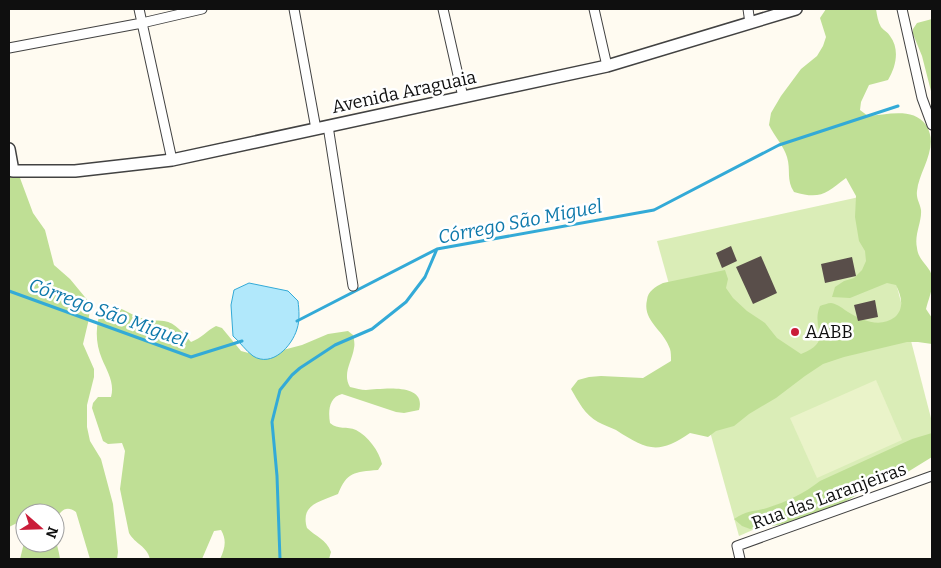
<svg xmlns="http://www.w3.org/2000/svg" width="941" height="568" font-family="Bitter,serif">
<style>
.green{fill:#daedb7}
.forest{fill:#bfdf95}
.pitch{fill:#eaf3c9}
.water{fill:#b1e8fb;stroke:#33aad7}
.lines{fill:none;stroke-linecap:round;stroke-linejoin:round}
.stream{stroke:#33aad7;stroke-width:3}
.building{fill:#594e4a}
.minor-casing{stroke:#424242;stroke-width:11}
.tertiary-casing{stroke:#424242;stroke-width:14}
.minor{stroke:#fff;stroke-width:9}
.tertiary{stroke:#fff;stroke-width:11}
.poi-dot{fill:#ca1c39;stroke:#fff;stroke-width:2}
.labels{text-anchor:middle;stroke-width:5;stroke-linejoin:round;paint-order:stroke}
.street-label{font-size:18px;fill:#0f0f0f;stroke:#fff}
.poi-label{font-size:18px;fill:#0f0f0f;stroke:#fff;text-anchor:start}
.water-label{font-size:19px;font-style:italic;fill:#0e79ab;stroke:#fff}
</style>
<rect width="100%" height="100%" fill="#fffbf1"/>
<path class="green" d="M873,194L932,422V451L739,536L657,241Z"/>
<path class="forest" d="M826,9H876C877,15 878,22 881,27C884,31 888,32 890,36C900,49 896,67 888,80L869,85L861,102L860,110L868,116C887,115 913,107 926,125C940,147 919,170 917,191C916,199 920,203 921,210C922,222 914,234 917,248C918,258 925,263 930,271C936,283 929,297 926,309L932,318V344L918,342H907L844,357L823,364L805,376L776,398L749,414L734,426L716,431L708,437L690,433C658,455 647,450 616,430C610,427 603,425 598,422C585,415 578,401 571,389L578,380L589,377L601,376L643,378L671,361C671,357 671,352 670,349C664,330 642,321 647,300C648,291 655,287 663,283L725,270L728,279L726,288L733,298L747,311L765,323L777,338L801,354C835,340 810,330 820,306C823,305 828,303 831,303C838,304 843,309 848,312C862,321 881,328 895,317C905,308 901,295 896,285L887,283L850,298L832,297L835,287L844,281L854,278L862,270L866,261L865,251L859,241L855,217L856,196L846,178C826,193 821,200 794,192C786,180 791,170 787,157C784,146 774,136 769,125L771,113L781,96L801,69L817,56L823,46L826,37L820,18Z
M932,19V95L922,56L913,34V29L917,23Z
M9,162L20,178L33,213L45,230L54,265L70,279L89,302L90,309L88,323L83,344L94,369V377L87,405V427L90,441L101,459L113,504L118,552L117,559H90L76,512C61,501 54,521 55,535C56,543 59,551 60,559H20L25,539V543H55V513H25V530L23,525L17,523L9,527Z
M108,306C121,306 129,314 141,318C148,321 156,320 164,321C176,323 183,333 191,342C202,338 206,331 216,326L222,328L241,351L260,356L302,345L328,334L348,331L353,335C354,339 355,344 354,348C352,362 342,373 350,387C356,388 361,390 366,390C382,389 427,382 419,410L404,413L396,412L342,394C329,397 328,411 330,423C338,430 347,426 356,430C368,436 379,451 382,464L378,470C354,472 347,472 338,494C320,502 300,504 307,528C316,537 326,539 331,552L329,559H220C225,549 227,540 221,530L214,531L202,559H150C147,546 135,544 129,533L120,489L125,451L122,443L108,444L103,441L92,408L93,403L98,397H111C115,383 107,371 102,359C95,343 95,324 102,308Z
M932,433V457L906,473L867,489L824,514L778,525L750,529L742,526L734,519C748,510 753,512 767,508C786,502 805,493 820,481L912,439Z"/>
<path class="pitch" d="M876,380L902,440L817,478L790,418Z"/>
<path class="water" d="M249,283L288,291L298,301C299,310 300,320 297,329C292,346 272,368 253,356C246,351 240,342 233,336L231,305L234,290Z"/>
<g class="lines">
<path class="stream" d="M9,291L191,357L242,341
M297,321L437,249L654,210L779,145L898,106
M280,559L277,476L272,422L280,390L292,375L300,368L335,345L372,329L406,302L425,277L437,249"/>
</g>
<path class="building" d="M731,246L737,261L722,268L716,253Z
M761,256L777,293L753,304L736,267Z
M852,257L856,276L825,283L821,264Z
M875,300L878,317L858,321L854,305Z"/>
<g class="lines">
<g class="minor-casing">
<path id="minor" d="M139,9L172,160
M294,9L316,129
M443,9L463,97
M594,9L607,66
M748,9L750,23
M902,9L922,98L932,125
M9,48L142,23L202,9
M328,126L353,286
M740,559L737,546L932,476"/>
</g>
<g class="tertiary-casing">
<path id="tertiary" d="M9,149L13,171H75L172,160L607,66L796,9"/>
</g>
<use href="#minor" class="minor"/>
<use href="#tertiary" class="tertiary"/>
</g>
<circle class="poi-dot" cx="795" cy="332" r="5"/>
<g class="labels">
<g class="street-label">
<text transform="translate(404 92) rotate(-12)" y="6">Avenida Araguaia</text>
<text transform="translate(829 496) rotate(-20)" y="6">Rua das Laranjeiras</text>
</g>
<g class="poi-label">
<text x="805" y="338">AABB</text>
</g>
<g class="water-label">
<text transform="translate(520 221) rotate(-11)" y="7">Córrego São Miguel</text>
<text transform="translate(108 312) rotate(20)" y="7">Córrego São Miguel</text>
</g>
</g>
<rect width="941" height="568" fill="none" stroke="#0f0f0f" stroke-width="20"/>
<g transform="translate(40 528) rotate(110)"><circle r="24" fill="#ffffff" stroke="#9f9f9f"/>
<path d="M0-4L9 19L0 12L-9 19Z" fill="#ca1c39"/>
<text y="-8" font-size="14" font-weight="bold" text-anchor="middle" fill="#0f0f0f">N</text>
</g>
</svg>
